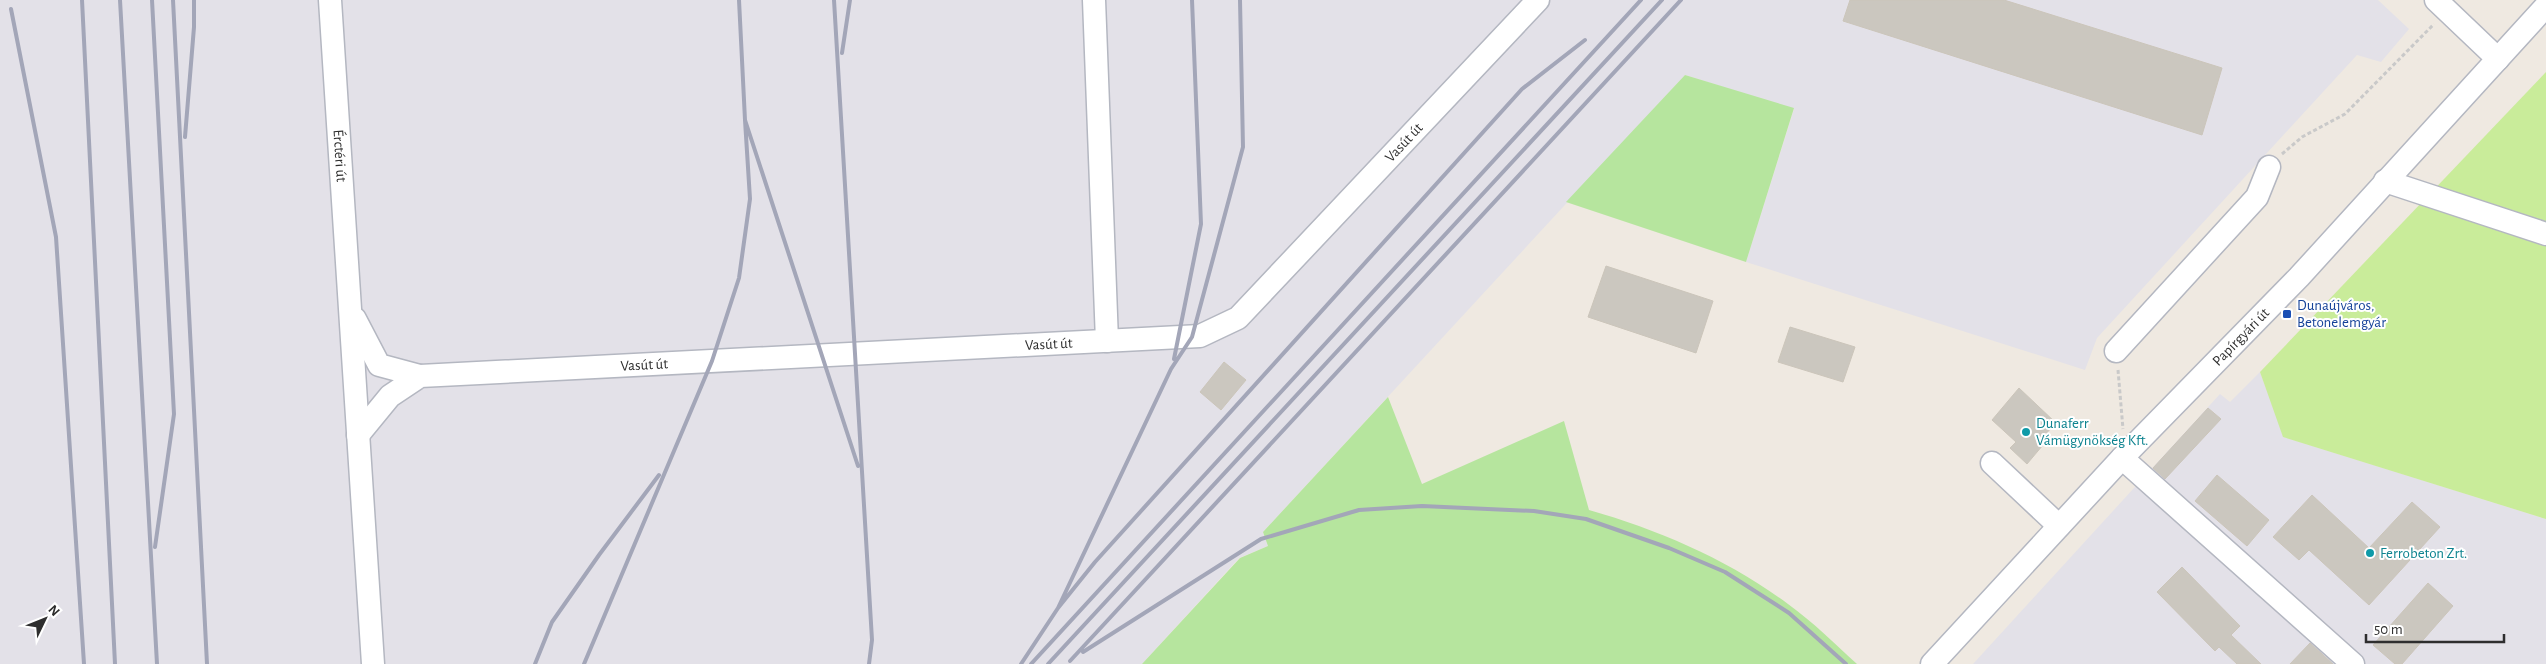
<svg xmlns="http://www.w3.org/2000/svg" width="2546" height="664" font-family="'Alegreya Sans',sans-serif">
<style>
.industrial{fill:#e3e1e8}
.green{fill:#b6e59e}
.pitch{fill:#c9ec9a}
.building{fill:#cbc7bf;stroke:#cbc5ba}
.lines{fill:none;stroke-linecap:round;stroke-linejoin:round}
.minor-casing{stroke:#b4b7c1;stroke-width:25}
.path{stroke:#c9c9c9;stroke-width:3;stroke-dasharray:4 2.5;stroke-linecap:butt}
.minor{stroke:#fff;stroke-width:22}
.rail{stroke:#a3a6b8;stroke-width:4}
.transit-dot{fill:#1a4fb4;stroke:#fff;stroke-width:2}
.culture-dot{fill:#0f9aa8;stroke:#fff;stroke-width:2}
.labels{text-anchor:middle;stroke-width:4;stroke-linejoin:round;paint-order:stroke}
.street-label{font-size:15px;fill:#2e2e2e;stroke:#fff}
.transit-label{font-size:15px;fill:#164399;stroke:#fff;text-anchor:start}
.culture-label{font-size:15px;fill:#0d838f;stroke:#fff;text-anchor:start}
</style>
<rect width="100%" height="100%" fill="#efe9e1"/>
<path class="industrial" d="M0,0H2378L2409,29L2381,62L2357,55L2097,338L2085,370L1746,262L1794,109L1685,75L1263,532L1268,546L1239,558L1142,664H0Z
M2260,372L2284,437L2546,519V664H1973L2220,394L2230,402Z"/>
<path class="green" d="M1685,75L1794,108L1746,262L1566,202Z
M1388,397L1422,484L1564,421L1589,510C1659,530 1729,560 1788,604C1813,622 1835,644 1857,664H1142L1240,558L1268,546L1263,532Z"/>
<path class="pitch" d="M2546,72V519L2283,437L2260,372Z"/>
<path class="building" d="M1850,0H2004L2222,68L2202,135L1843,21Z
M1606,266L1713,301L1696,353L1588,317Z
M1790,327L1855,347L1843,382L1778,362Z
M1224,362L1246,380L1221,410L1200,392Z
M2019,388L2056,423L2039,441L2043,445L2027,464L2010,448L2016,442L1992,420Z
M2208,408L2221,419L2165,479L2153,468Z
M2217,475L2269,520L2247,546L2195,501Z
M2312,495L2369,548L2412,502L2440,527L2369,605L2309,550L2299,560L2273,537Z
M2182,567L2240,626L2231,635L2261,664H2237L2219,647L2215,651L2157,592Z
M2428,583L2453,606L2402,664H2395L2373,645Z
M2310,643L2333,664H2290Z"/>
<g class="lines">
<g class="minor-casing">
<g id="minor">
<path id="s1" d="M330,0L373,664"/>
<path d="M1094,0L1107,341"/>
<path d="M2436,0L2498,59"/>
<path d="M2385,181L2546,234"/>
<path d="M355,319L379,365L420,376"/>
<path d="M2116,351L2257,197L2269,167"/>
<path id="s2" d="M358,435L390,396L420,376L1200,336L1238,318L1538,0"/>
<path d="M2122,458L2353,664"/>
<path d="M1992,463L2059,526"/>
<path id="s3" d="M1932,664L2122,458L2299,277L2546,6"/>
</g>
</g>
<path class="path" d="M2282,154L2302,137L2345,114L2434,24
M2118,370L2123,429"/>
<use href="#minor" class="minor"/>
<path class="rail" d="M82,0L115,664
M120,0L157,664
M152,0L174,414L155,547
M173,0L207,664
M739,0L745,120L858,466
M834,0L872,640L869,664
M11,9L56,237L84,664
M842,53L850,0
M185,137L194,27V0
M1174,359L1201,224L1192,0
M1058,608L1095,562L1522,89L1585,40
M1083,652L1261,539L1359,510L1422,506L1534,511L1586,519L1669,548L1725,572L1789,613L1846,664
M1070,661L1681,0
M535,664L552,622L599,555L659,475
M584,664L712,361L739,278L750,199L745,120
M1021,664L1058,608L1171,369L1192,337L1243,147L1240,0
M1031,664L1641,0
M1048,664L1662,0"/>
</g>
<rect class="transit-dot" x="2282" y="309" width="10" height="10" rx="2.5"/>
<g class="culture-dot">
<circle cx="2026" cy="432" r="5"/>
<circle cx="2370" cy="553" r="5"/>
</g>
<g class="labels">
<g class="street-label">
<text dy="5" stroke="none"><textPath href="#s2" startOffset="1151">Vasút út</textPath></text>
<text dy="5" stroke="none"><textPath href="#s1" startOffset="156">Érctéri út</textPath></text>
<text dy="5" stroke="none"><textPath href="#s3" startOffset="450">Papírgyári út</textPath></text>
<text dy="5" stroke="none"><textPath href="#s2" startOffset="716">Vasút út</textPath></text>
<text dy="5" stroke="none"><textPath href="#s2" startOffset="311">Vasút út</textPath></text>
</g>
<g class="transit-label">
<text x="2297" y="310">Dunaújváros,<tspan x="2297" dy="17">Betonelemgyár</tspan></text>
</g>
<g class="culture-label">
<text x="2036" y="428">Dunaferr<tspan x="2036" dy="17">Vámügynökség Kft.</tspan></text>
<text x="2380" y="558">Ferrobeton Zrt.</text>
</g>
</g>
<g transform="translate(45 619) rotate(47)" stroke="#ffffff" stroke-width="4" paint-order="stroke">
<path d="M0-4L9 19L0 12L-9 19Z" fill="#2e2e2e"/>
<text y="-8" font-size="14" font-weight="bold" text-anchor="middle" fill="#2e2e2e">N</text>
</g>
<path d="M2366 634v8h138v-8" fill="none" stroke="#2e2e2e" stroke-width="2.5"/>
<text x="2374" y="634" font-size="15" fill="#2e2e2e" stroke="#ffffff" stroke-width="4" paint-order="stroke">50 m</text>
</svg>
